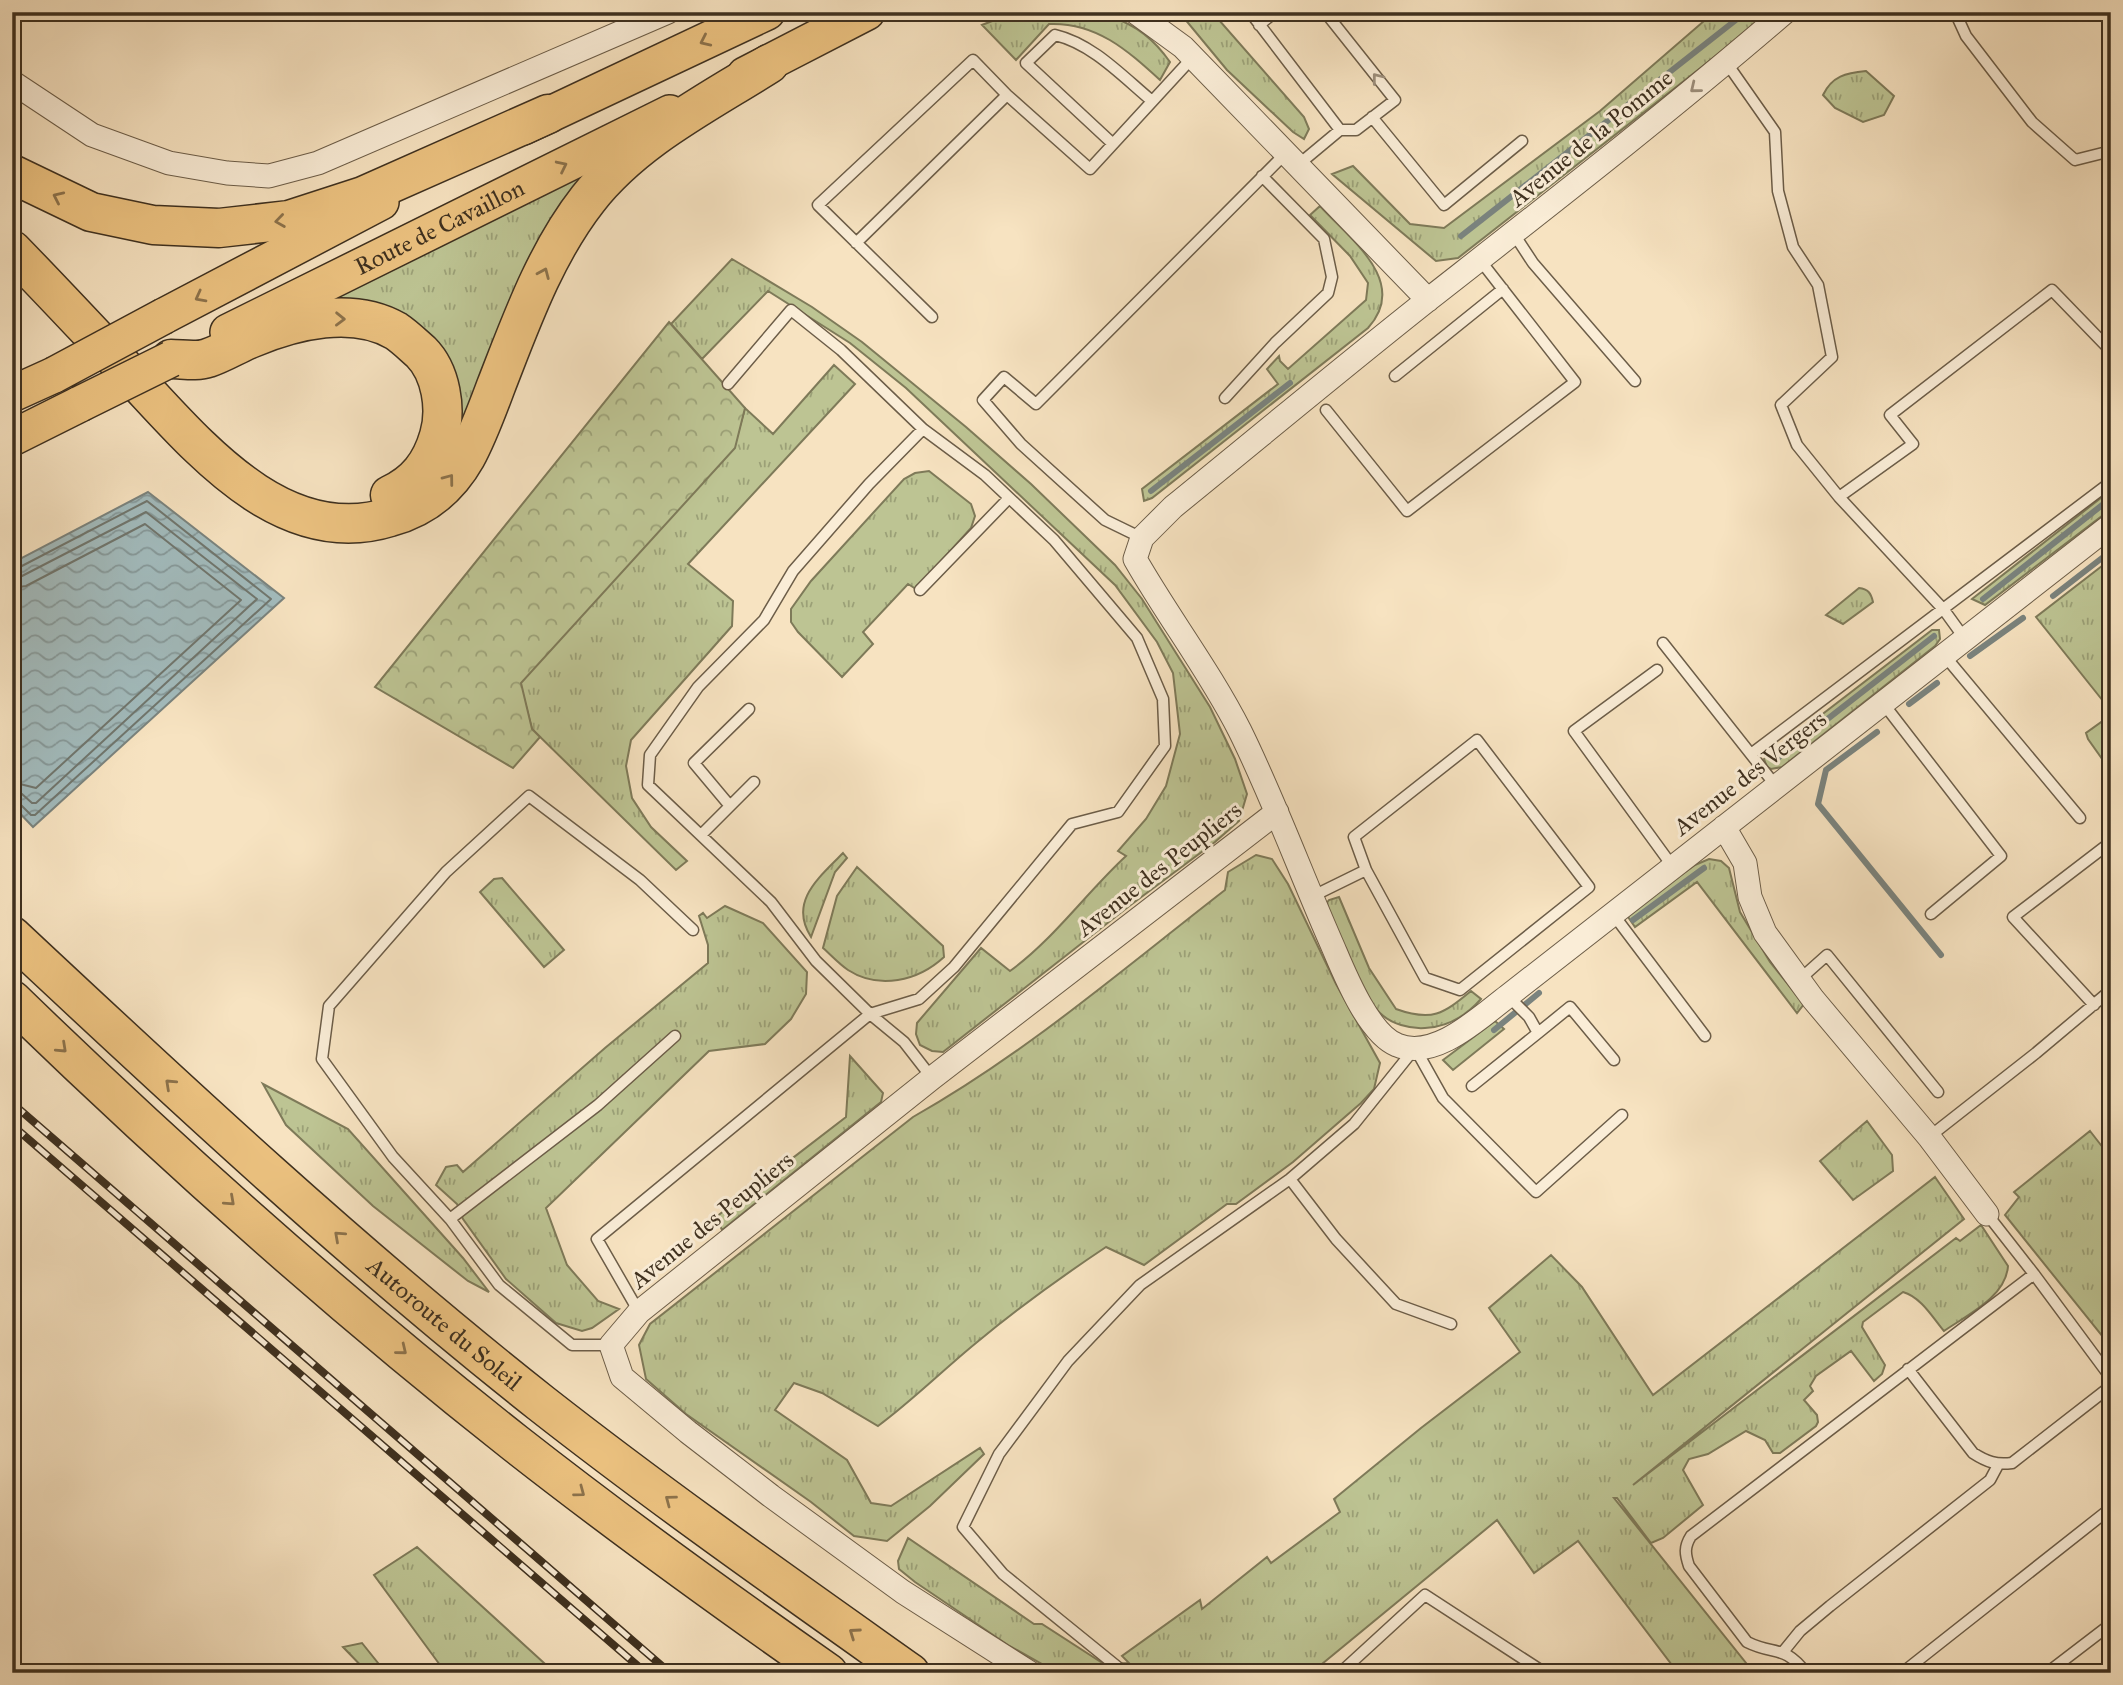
<svg xmlns="http://www.w3.org/2000/svg" width="2123" height="1685" font-family="'IM FELL Great Primer',serif">
<style>
.grass{fill:url(#grass-tufts);stroke:#7e7a59;stroke-width:2}
.forest{fill:url(#forest-crowns);stroke:#7e7a59;stroke-width:2}
.water{fill:url(#water-waves);stroke:#7a837e;stroke-width:2}
.lines{fill:none;stroke-linecap:round;stroke-linejoin:round}
.shore{stroke:#70766e;stroke-width:2}
.stream{stroke:#7a837e;stroke-width:6}
.service-casing{stroke:#6c5d48;stroke-width:13}
.minor-casing{stroke:#6c5d48;stroke-width:25}
.primary-casing{stroke:#3e301f;stroke-width:38}
.motorway-casing{stroke:#3e301f;stroke-width:41}
.service{stroke:#faedd7;stroke-width:10}
.minor{stroke:#faedd7;stroke-width:23}
.primary{stroke:#ecc280;stroke-width:35}
.motorway{stroke:#ecc280;stroke-width:38}
.rail-casing{stroke:#3e301f;stroke-width:8}
.rail{stroke:#faedd7;stroke-width:5;stroke-dasharray:16;stroke-linecap:butt}
.primary-bridge-casing{stroke:#3e301f;stroke-width:38;stroke-linecap:butt}
.primary-bridge{stroke:#ecc280;stroke-width:35}
.oneway{stroke:#8c724b}
.oneway2{stroke:#9c8e7b}
.labels{text-anchor:middle;stroke-width:6;stroke-linejoin:round;paint-order:stroke}
.street-label{font-size:24px;fill:#3e301f;stroke:#faedd7}
</style>
<defs>
<pattern id="grass-tufts" width="24" height="20" patternUnits="userSpaceOnUse" patternTransform="scale(1.75)"><rect width="24" height="20" fill="#bdc493"/><path d="M3 7l-1-3M5 7V3M7 7l1-3M15 17l-1-3M17 17v-4M19 17l1-3" fill="none" stroke="#9ba077"/></pattern>
<pattern id="forest-crowns" width="20" height="18" patternUnits="userSpaceOnUse" patternTransform="scale(1.75)"><rect width="20" height="18" fill="#bdc493"/><path d="M2 6a3 3 0 1 1 6 0M12 15a3 3 0 1 1 6 0" fill="none" stroke="#9ba077"/></pattern>
<pattern id="water-waves" width="16" height="10" patternUnits="userSpaceOnUse" patternTransform="scale(1.75)"><rect width="16" height="10" fill="#a2bbbd"/><path d="M0 5q4-4 8 0t8 0" fill="none" stroke="#859899"/></pattern>
</defs>
<rect width="100%" height="100%" fill="#f7e3c1"/>
<filter id="stains"><feTurbulence type="fractalNoise" baseFrequency=".00286" numOctaves="4"/><feColorMatrix values="0 0 0 0 .2 0 0 0 0 .09 0 0 0 0 .02 0 0 0 .5 -.17"/></filter>
<radialGradient id="worn" r=".72"><stop offset=".6" stop-color="#630" stop-opacity="0"/><stop offset="1" stop-color="#630" stop-opacity=".3"/></radialGradient>
<path class="grass" d="M1025,12C1087,12 1131,6 1170,62L1160,80C1127,50 1096,22 1049,24L1016,60L982,25L1005,16Z
M1179,12H1212L1304,117L1309,129L1304,139L1293,132L1227,70Z
M1695,12H1768L1754,26L1458,258L1436,261L1332,174L1353,166L1410,224L1444,228L1600,111L1704,21Z
M1866,71L1894,96L1884,115L1863,122L1835,108L1823,95C1832,76 1846,73 1866,71Z
M602,153L445,463L449,370L315,306Z
M1320,206C1350,239 1410,282 1368,328L1152,498L1144,501L1142,489L1278,384L1267,369L1279,356L1280,361L1288,369L1366,300L1368,283L1350,256L1310,215Z
M732,259L812,307L862,342L966,427L1031,484L1115,565L1142,599L1210,707L1235,759L1247,794L1239,821L1215,842L1128,907L943,1052L932,1051L920,1045L916,1034L917,1023L981,948L1010,971C1054,939 1086,893 1126,856L1118,851L1146,819L1166,786L1180,734L1173,673L1157,642L1115,585L906,388L850,343L768,291L702,359L671,324Z
M834,365L855,384L688,564L733,601L732,626L631,740L626,766L632,798L651,827L687,861L676,870L532,729L520,683L611,581L734,448L745,408L773,434Z
M929,471L971,504L975,516L971,528L916,589L908,584L863,632L873,644L842,677L798,632L791,622V609L811,581L904,479L915,473Z
M2111,490V509L1985,605L1972,599Z
M2111,559V711L2036,617Z
M1859,588C1868,589 1871,593 1873,602L1843,624L1826,615Z
M1932,630H1939L1940,639L1935,646L1782,767L1771,769L1767,767L1764,759Z
M2111,715V759L2105,763L2088,739L2086,733Z
M843,853L847,858L835,872L811,937C788,901 820,877 843,853Z
M1256,855L1272,859L1288,884L1336,984L1380,1063L1374,1089L1361,1103L1293,1162L1236,1204H1227L1144,1265L1106,1247C1061,1277 1018,1308 976,1343C943,1370 913,1400 878,1426L822,1393L794,1383L775,1410L847,1460L871,1503L891,1506L980,1448L984,1454L930,1506L887,1541L854,1536L811,1502L686,1414L646,1379L639,1345L650,1324L913,1117C1025,1054 1123,969 1225,890L1228,872Z
M1709,859L1721,861L1729,868L1740,912L1770,962L1804,1004L1797,1013L1697,882L1635,927L1626,914L1695,865Z
M857,867L943,946L944,957C918,981 879,990 848,970C839,964 831,955 823,948L837,896Z
M502,878L564,950L544,967L480,892L494,879Z
M1339,897L1369,968L1396,1009C1432,1022 1443,1014 1471,991L1481,999C1466,1016 1448,1027 1425,1028C1410,1029 1391,1024 1380,1013C1360,994 1337,932 1325,905L1329,900Z
M725,906L763,923L807,972L806,994L791,1019L765,1044L709,1051L546,1208L567,1265L598,1301L619,1309L592,1328L582,1331L556,1323L506,1279L463,1219L457,1204L436,1185L446,1167L457,1165L463,1172L605,1048L708,963V945L699,916L703,913L707,918Z
M1495,1021L1504,1029L1453,1070L1443,1060Z
M850,1056L883,1093L881,1102L722,1230L716,1217L846,1117Z
M263,1084L348,1129L463,1258L489,1292L468,1281L373,1206L286,1125Z
M1867,1121L1892,1155L1893,1171L1853,1200L1820,1161Z
M2090,1131L2111,1158V1347L2005,1215L2019,1197L2014,1192Z
M1935,1177L1964,1219L1633,1485L1956,1238L1960,1241L1981,1225L2008,1266C2006,1297 1967,1315 1944,1331C1933,1318 1921,1297 1903,1292L1863,1322L1862,1327L1885,1365L1882,1374L1874,1381L1851,1351L1816,1376L1810,1386L1813,1391L1804,1400L1817,1415L1818,1422L1816,1426L1780,1453H1773L1765,1440L1746,1431L1708,1454L1689,1459L1683,1470L1703,1505L1663,1538L1651,1543L1617,1498H1614L1754,1673H1678L1578,1541L1534,1573L1497,1520L1311,1673H1058L1008,1645L915,1582L899,1569L898,1561L908,1538L1034,1624H1042L1104,1664L1129,1663L1122,1656L1200,1600L1202,1609L1267,1557L1271,1563L1340,1512L1334,1499L1421,1428L1520,1352L1489,1308L1551,1255L1582,1287L1653,1395Z
M417,1547L555,1673H431L440,1665L374,1575Z
M362,1643L386,1673H368L343,1647Z"/>
<path class="forest" d="M669,322L745,408L735,448L521,683L532,729L540,737L513,768L375,687Z"/>
<path class="water" d="M148,492L284,598L33,827L12,805V563Z"/>
<g class="lines">
<path class="shore" d="M12,569L18,568L147,501L271,599L35,815H31L19,803L12,801
M12,578L22,576L146,512L257,599L36,803H32L22,794L12,792
M12,588L26,586L145,524L241,600L36,788L12,782"/>
<path class="stream" d="M1461,236L1746,12
M1151,491L1290,383
M2053,596L2111,551
M1983,599L2111,498
M1970,656L2023,618
M1909,704L1937,683
M1877,732L1826,770L1818,804L1941,955
M1775,760L1934,636
M1633,920L1704,868
M1494,1030L1539,993"/>
<g class="service-casing">
<path id="service" d="M1250,12L1340,130
M1955,12L1966,36L2032,122L2075,160L2111,151
M1259,25L1275,12
M1726,62L1775,132L1778,191L1793,247L1818,285L1832,357L1781,405L1797,445L1839,497
M1372,117L1444,205L1522,141
M1113,144L1026,63L1055,35C1093,44 1123,77 1152,101
M1298,165L1340,130H1356L1395,100L1325,12
M1514,234L1533,263L1635,381
M856,243L1007,95
M932,317L818,205L973,60L1007,95L1090,169L1193,57
M1395,376L1503,289
M728,384L791,310L841,350L923,429
M1225,398L1275,343L1328,293L1332,277L1324,239L1262,176
M1326,410L1407,511L1575,382L1480,260
M1142,538L1105,520L1021,444L983,400L1004,377L1036,404L1286,153
M920,590L1009,498
M1965,639L1944,610L1839,497L1913,444L1890,415L2052,290L2111,351
M1663,643L1776,786
M1944,655L2080,818
M1657,670L1574,731L1673,867
M1883,703L2001,856L1931,914
M1751,754L2111,482
M730,806L694,763L749,709
M701,835L754,782
M1311,897L1366,870L1425,978L1460,990L1589,887L1477,740L1354,837L1366,870
M1613,914L1705,1036
M1799,980L1827,955L1938,1092
M2094,1005L2013,917L2111,842
M1538,1033L1570,1007L1614,1060
M1472,1086L1538,1033L1529,1017L1508,996
M1929,1137L2036,1053L2111,990
M1290,1179L1336,1239L1396,1304L1451,1324
M1987,1214L2034,1274L2111,1378
M450,1219L598,1105L675,1036
M639,1312L597,1239L870,1014L816,961L771,902L648,785L650,755L698,687L764,620L793,571L869,484L923,429L985,475L1054,540L1137,638L1163,699L1165,746L1118,812L1072,824L954,967L919,999L870,1014L904,1042L932,1078
M611,1345H572L499,1285L450,1219L393,1157L322,1059L329,1006L446,872L529,796L640,880L693,930
M1908,1369L1973,1453C1987,1462 1996,1465 2012,1463L2111,1386
M1783,1652L1800,1631L1830,1606L1990,1480L1998,1465
M1125,1673L1003,1574L963,1527L999,1454L1068,1361L1140,1285L1290,1179L1354,1124L1415,1048L1443,1098L1536,1192L1622,1115
M1340,1673L1425,1595L1545,1673
M1806,1673C1784,1644 1775,1656 1747,1642L1689,1566C1685,1554 1684,1547 1691,1536L2034,1274
M1902,1673L2111,1508
M2047,1673L2111,1624"/>
</g>
<g class="minor-casing">
<path id="minor" d="M1135,12L1183,47L1428,300
M1785,12C1669,112 1549,205 1429,299C1343,367 1258,438 1173,507L1142,538L1135,559C1168,617 1209,670 1240,731C1275,802 1302,877 1334,949C1345,975 1369,1034 1397,1045C1435,1061 1480,1017 1508,996L2111,525
M12,82L92,135L169,163L227,173L269,176L318,163L668,12
M1724,827L1745,863L1750,897L1765,933L1813,999L1929,1137L1987,1214
M1030,1673L903,1592L771,1496L688,1432L622,1377L611,1345L639,1312L932,1078L1277,812"/>
</g>
<g class="primary-casing">
<g id="primary">
<path d="M745,75L867,12"/>
<path d="M523,127L767,12"/>
<path d="M164,316L381,202"/>
<path id="s1" d="M228,332L670,113"/>
<path d="M12,394L54,375"/>
<path d="M12,438L80,404"/>
</g>
</g>
<g class="motorway-casing">
<g id="motorway">
<path d="M12,174L91,212L153,225L219,228L289,220L363,196L548,114"/>
<path d="M12,250C52,291 91,333 130,374C196,444 281,551 390,517C423,508 449,487 466,457C478,435 487,410 496,386C521,322 545,254 588,199C635,139 706,104 769,64"/>
<path d="M171,359C182,359 197,362 208,358C223,353 237,344 252,338C295,320 353,306 396,331C405,337 413,345 421,352C441,372 447,409 439,436C431,464 416,483 390,495"/>
<path id="s2" d="M12,936C184,1097 357,1258 542,1404C662,1498 786,1585 910,1673"/>
<path d="M12,1000C173,1156 340,1305 515,1443C617,1523 722,1599 828,1673"/>
</g>
</g>
<use href="#service" class="service"/>
<use href="#minor" class="minor"/>
<use href="#primary" class="primary"/>
<use href="#motorway" class="motorway"/>
<g class="rail-casing">
<path id="rail" d="M12,1103L670,1673
M12,1125L646,1673"/>
</g>
<use href="#rail" class="rail"/>
<g class="primary-bridge-casing">
<path id="primary-bridge" d="M54,375L164,316
M80,404L171,359"/>
</g>
<use href="#primary-bridge" class="primary-bridge"/>
</g>
<defs><path id="oneway-chevron" d="M-2-3.5L2.5 0L-2 3.5" fill="none" stroke-width="1.6" stroke-linecap="round" stroke-linejoin="round" transform="scale(1.75)"/></defs>
<g class="oneway">
<use href="#oneway-chevron" transform="translate(705 41) rotate(155)"/>
<use href="#oneway-chevron" transform="translate(562 166) rotate(-26)"/>
<use href="#oneway-chevron" transform="translate(58 197) rotate(-155)"/>
<use href="#oneway-chevron" transform="translate(280 221) rotate(172)"/>
<use href="#oneway-chevron" transform="translate(544 273) rotate(-67)"/>
<use href="#oneway-chevron" transform="translate(200 297) rotate(152)"/>
<use href="#oneway-chevron" transform="translate(340 319) rotate(1)"/>
<use href="#oneway-chevron" transform="translate(449 479) rotate(-53)"/>
<use href="#oneway-chevron" transform="translate(62 1048) rotate(43)"/>
<use href="#oneway-chevron" transform="translate(170 1084) rotate(-137)"/>
<use href="#oneway-chevron" transform="translate(230 1201) rotate(42)"/>
<use href="#oneway-chevron" transform="translate(339 1236) rotate(-138)"/>
<use href="#oneway-chevron" transform="translate(402 1350) rotate(39)"/>
<use href="#oneway-chevron" transform="translate(580 1492) rotate(37)"/>
<use href="#oneway-chevron" transform="translate(670 1500) rotate(-143)"/>
<use href="#oneway-chevron" transform="translate(854 1633) rotate(-145)"/>
</g>
<g class="oneway2">
<use href="#oneway-chevron" transform="translate(1377 78) rotate(-128)"/>
<use href="#oneway-chevron" transform="translate(1695 88) rotate(141)"/>
</g>
<g class="labels">
<g class="street-label">
<text transform="translate(1591 138) rotate(-39)" y="8">Avenue de la Pomme</text>
<text dy="8" stroke="none"><textPath href="#s1" startOffset="236">Route de Cavaillon</textPath></text>
<text transform="translate(1750 773) rotate(-38)" y="8">Avenue des Vergers</text>
<text transform="translate(1159 869) rotate(-38)" y="8">Avenue des Peupliers</text>
<text transform="translate(712 1220) rotate(-39)" y="8">Avenue des Peupliers</text>
<text dy="8" stroke="none"><textPath href="#s2" startOffset="581">Autoroute du Soleil</textPath></text>
</g>
</g>
<rect width="2123" height="1685" fill="none" stroke="#f7e3c1" stroke-width="42"/>
<rect x="14" y="14" width="2095" height="1657" fill="none" stroke="#3e301f" stroke-width="3.5"/>
<rect x="21" y="21" width="2081" height="1643" fill="none" stroke="#3e301f" stroke-width="2"/>
<rect width="100%" height="100%" filter="url(#stains)"/>
<rect width="100%" height="100%" fill="url(#worn)"/>
</svg>
